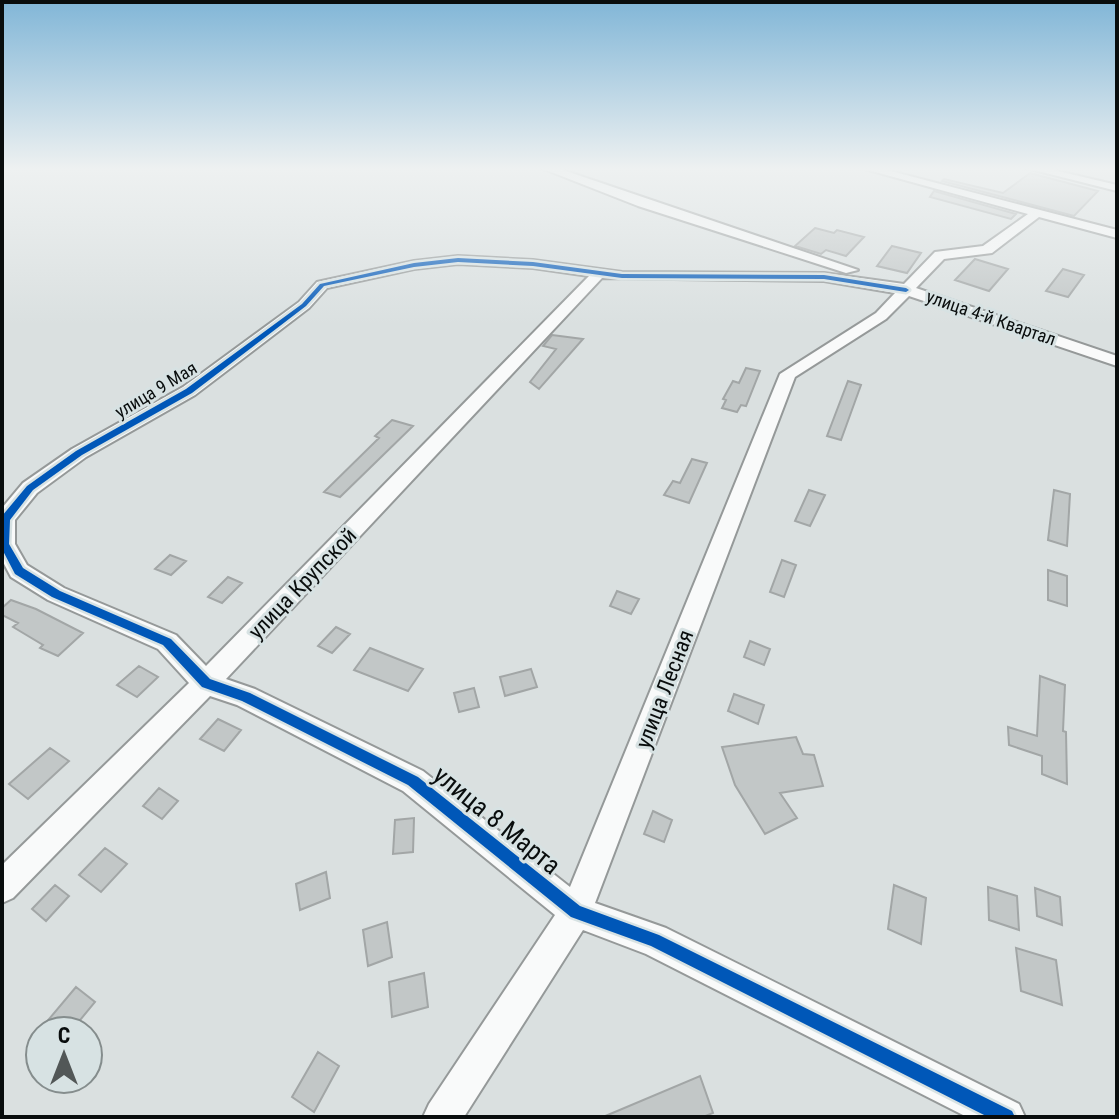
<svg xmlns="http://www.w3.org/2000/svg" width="1119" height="1119" font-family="'Roboto Condensed',sans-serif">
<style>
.building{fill:#c2c7c7;stroke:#a2a6a6;stroke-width:2}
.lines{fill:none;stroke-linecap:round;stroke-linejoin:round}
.street-casing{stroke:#959999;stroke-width:4}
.street{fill:#f9fafa;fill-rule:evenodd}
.cycleway-casing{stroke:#d7e2e3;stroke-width:5}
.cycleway{fill:#0057b8;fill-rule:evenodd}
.labels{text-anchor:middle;stroke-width:6;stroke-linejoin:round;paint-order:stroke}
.far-street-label{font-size:18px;fill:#090d0d;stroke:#d7e2e3}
.street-label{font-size:22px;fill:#090d0d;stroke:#d7e2e3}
.near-street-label{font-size:26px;fill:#090d0d;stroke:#d7e2e3}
</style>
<rect width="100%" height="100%" fill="#dae0e0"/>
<path class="building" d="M1030,173L1098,191L1074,216L942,181L944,179L1003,193Z
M934,191L1016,214L1011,219L930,197Z
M815,228L834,233L837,230L864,237L846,256L826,250L821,254L795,246Z
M892,246L921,253L907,273L877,266Z
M975,259L1008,269L989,291L955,280Z
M1063,269L1084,275L1068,297L1046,291Z
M552,335L583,339L539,389L530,382L556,349L543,346Z
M746,368L760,371L746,406L741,405L737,412L722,408L726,400L723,399L733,381L739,383Z
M848,381L861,385L841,440L827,436Z
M392,420L413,426L340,497L324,492L379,438L375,436Z
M692,459L707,463L689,503L664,495L673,481L680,483Z
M809,490L825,495L810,526L795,521Z
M1054,490L1070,494L1067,546L1048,540Z
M170,555L186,561L171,575L155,569Z
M782,560L796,565L784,597L770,592Z
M1048,570L1067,576V606L1048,600Z
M228,577L242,583L222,603L208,597Z
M617,591L639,599L631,614L610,606Z
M11,600L36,609L83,633L58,656L40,648L43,645L13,627L18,623L2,615V608Z
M336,627L350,634L332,653L318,646Z
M750,641L770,649L764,665L744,657Z
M370,648L423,669L408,691L354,670Z
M139,666L158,677L137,697L117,685Z
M531,669L537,687L505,696L500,677Z
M1040,676L1065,685L1063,731L1066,732L1067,784L1042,774V756L1009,745L1008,727L1037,736Z
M474,688L479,707L459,712L454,693Z
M734,694L764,705L758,724L728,711Z
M218,719L241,730L224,751L200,739Z
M796,737L803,754L814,755L823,786L780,793L797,818L765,834L735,785L722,747Z
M50,748L69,761L28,799L9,784Z
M159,788L178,801L162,819L143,806Z
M653,811L672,820L664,842L644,834Z
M414,818L413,852L393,854L395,820Z
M105,848L127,864L101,892L79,875Z
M326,872L330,898L300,910L296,884Z
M55,885L69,896L46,921L32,909Z
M894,885L926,898L921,944L888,929Z
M988,887L1017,896L1019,930L989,920Z
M1035,888L1060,897L1062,925L1037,916Z
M387,922L392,957L368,966L363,930Z
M1016,948L1056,960L1062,1005L1021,991Z
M424,973L428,1007L392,1017L389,982Z
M76,987L95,1002L71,1031H39Z
M318,1052L339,1066L314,1112L292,1097Z
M700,1076L713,1113L703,1117H603Z"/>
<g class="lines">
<g class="street-casing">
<path id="street" d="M541,168H557L858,270L846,273L638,206Z
M861,168H879L1117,230V238L1039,217L992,253L944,259L916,288L1117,356V366L909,296L886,319L795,377L595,903L666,928L1019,1104L1025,1117H967L646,954L583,930L464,1117H423L429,1104L555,915L403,791L237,705L210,696L13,898L2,903V865L189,683L158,649L48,600L11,577L2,560V508L23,483L72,449L183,387L299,302L317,282L414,261L458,256L533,260L622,272L824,273L904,284L935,252L983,246L1028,214ZM458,264L533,268L589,276L206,666L176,635L64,588L27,565L15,544V520L37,493L86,457L195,395L309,308L327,288L414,269ZM602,278L824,281L895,293L876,313L780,374L570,887L423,771L255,689L226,679Z
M1026,168H1045L1117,185V191Z"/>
</g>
<use href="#street" class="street"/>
<g class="cycleway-casing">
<path id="cycleway" d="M458,258L533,262L622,274L824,275L906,288L909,290L906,292L824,279L622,278L533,266L458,262L414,267L324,286L306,306L192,393L82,455L33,490L10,520L9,544L23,568L60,591L171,639L210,679L250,693L418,777L580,906L659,935L1012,1111L1015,1117H988L651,946L571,917L408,785L242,701L202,687L163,645L52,597L15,574L2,549V516L27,486L76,451L186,389L302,304L320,284L414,263Z"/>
</g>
<use href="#cycleway" class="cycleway"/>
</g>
<linearGradient id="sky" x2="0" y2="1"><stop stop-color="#81b6d7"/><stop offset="0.52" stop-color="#eef1f1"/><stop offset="1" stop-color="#eef1f1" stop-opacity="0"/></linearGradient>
<rect width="1119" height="325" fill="url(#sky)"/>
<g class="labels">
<g class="far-street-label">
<text transform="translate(991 318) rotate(19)" y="6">улица 4-й Квартал</text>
<text transform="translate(156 390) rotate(-31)" y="6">улица 9 Мая</text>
</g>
<g class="street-label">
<text transform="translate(302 583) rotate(-46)" y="8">улица Крупской</text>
<text transform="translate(664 689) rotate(-69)" y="8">улица Лесная</text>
</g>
<g class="near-street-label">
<text transform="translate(497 820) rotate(39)" y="9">улица 8 Марта</text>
</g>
</g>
<rect width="1119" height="1119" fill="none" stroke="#090d0d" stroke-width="8"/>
<g transform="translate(64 1055)"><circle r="38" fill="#d7e2e3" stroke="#858d8d" stroke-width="2"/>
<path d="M0-6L14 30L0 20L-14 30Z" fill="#525757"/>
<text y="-12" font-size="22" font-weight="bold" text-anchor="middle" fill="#090d0d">С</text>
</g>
</svg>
